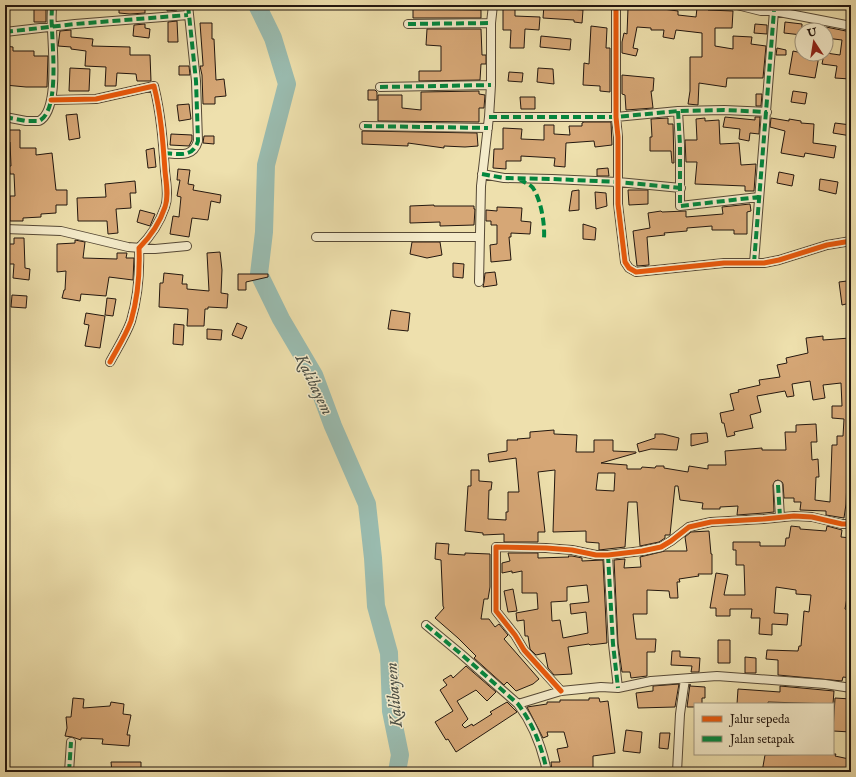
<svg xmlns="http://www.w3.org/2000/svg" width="856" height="777" font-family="'IM FELL English',serif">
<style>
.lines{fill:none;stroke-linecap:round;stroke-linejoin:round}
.river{stroke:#9abcb0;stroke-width:18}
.building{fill:#d6a776;stroke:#23170f;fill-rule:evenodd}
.street-casing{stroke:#564936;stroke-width:10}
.street{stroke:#f4ebca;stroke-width:8}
.quiet{stroke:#00873e;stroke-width:4;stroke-dasharray:8 4;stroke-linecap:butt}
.cycleway-casing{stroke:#f4ebca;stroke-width:8}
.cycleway{stroke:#e8590c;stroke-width:5}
.labels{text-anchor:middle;stroke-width:3;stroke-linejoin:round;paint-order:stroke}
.water-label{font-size:17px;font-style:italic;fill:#4d5147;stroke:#f4ebca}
</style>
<rect width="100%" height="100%" fill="#eee0ad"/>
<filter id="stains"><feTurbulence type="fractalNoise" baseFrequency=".005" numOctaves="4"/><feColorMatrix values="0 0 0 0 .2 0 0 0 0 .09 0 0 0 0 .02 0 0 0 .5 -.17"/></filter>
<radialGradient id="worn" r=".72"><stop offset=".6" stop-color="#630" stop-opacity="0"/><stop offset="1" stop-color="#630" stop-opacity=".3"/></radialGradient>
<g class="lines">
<path class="river" d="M257,5L273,38L287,84L266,165L264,232L259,274L281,319L314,375L333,426L367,504L373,558L376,606L389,653L391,711L400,755L397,772"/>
</g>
<path class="building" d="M119,5L145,6V13L130,14L119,13Z
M167,5H176L177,10L167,11Z
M544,5H557V7H570V9L583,10L582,23L574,22V20L543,18Z
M652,5L663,6V9L678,11V15L696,17L697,8L708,9V10L733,11L732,28H715V46L733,49V36L752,37L751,44L766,46L763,78H727L726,87L699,83L698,105L688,104L690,91V57H702V33L676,30L674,39L663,37L664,30H651V28L637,27L633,48L638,49L636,56L622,53V42L624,33L627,34L628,8L652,9Z
M34,6H46V22H34Z
M413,9L481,10V18H413Z
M503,9H515V16L540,17L539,30L525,29L524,48H510L511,30H503Z
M177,21L178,42H168V22Z
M785,22L802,24V35L784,33Z
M200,23H212V39H214L216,80L224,79L226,96L215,97V104H203L202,75L200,66H203V64Z
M145,24V28L150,29L149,38L133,36L134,25Z
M755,24L767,25V34L754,33Z
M591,26L607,28L606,48H610V92L600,91V86L583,85L584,63L589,64Z
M826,27L851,32V69L850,79L835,78L837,66L822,64L824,54L826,53L840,55L842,40L826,38Z
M427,29H481L482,55H486V64H481L480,80L419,81V71H441V46L426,45Z
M71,30V37L93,39L92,46L130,47V55H150L151,81H137L136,74L117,73L116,86H105L106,67L85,66L86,51L71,49V47L58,46L60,31Z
M541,36L571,39L570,50L540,47Z
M5,46L13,47V51H34V56H48L47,87H26L5,85Z
M777,48L786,50V55H776Z
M793,51L802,53V54L819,56L815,78L789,74Z
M179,66H189L190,75H179Z
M70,68L90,69L89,91H69Z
M538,68L553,69L554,84L537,82Z
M509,72L523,73L522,82L508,81Z
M622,75L654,78L653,91H651L653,108L626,110L625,95L622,94Z
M368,90H375L377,92V100H368Z
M479,91V94L485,95L484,108H479V122L378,121V95H402V108L421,110V92Z
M793,91L807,93L805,104L791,102Z
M756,94H762L761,106H756Z
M520,97H535V109H521Z
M189,104L191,119L179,121L177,105Z
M77,114L80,138L69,140L66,115Z
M725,117L755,120V117H760L759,134L750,133L749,141L739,139L740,129L723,127Z
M668,118V124H673L674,163H672L671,151H650V137H652L651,119Z
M705,118V121L719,120L720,144L739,143L741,165L756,164L754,191H745V186L695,184L697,162H686L685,140H697L696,119Z
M771,118L789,121V119L801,121V123L814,124L813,143L836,146L834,158L805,153L804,157L781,153L785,131L770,127Z
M584,122H611L612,145L595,147L594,141L566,143L565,167L554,166L555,158L521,156V161H506V169L493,168L494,149H503V128L522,129L521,139L544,140V125H554V134L570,135L569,126H582V123Z
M835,123L851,125V136L833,133Z
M5,130H20V148H36V155L52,153L56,190H67V205H56V213L41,214V217L23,218V221H10V196H15L14,174H10L9,166H11L10,142H5Z
M362,131L477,133L478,146L465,147L444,146V148L408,143V146L362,144Z
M171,134L192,135V140L189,146L170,145Z
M204,136H214V144L203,143Z
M154,148L156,167L148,168L146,150Z
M608,168L609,176H597V169Z
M178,169L190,170L188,184L194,185L193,190L221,195L220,203L211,201L208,220L192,218L189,237L170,234L173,216L179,217L181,197L177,196L180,180H177Z
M779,172L794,175L792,186L777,183Z
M820,179L838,182L836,194L819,190Z
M135,181L136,193H130L131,208L116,209L118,233L108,234L107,221H78L77,198L106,197L105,184Z
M579,190V210L569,211L572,191Z
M628,190H648V204L629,205Z
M595,192L606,193L607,206L596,209Z
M750,204L751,211L747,212V234H734V230H712V226L687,228V231L664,233L665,235L647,237L649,265L637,266L633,231L650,228L648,213L661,211L662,212L686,211V217L723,214L722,207Z
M434,205V206H474V209H475L474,225L440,226V222L410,223V206Z
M497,207L522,208L521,221L531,222L530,234L511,233V237H509L511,260L491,262L490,245L497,244V225H491V221H486V210L497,211Z
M140,210L155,214L150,226L137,222Z
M583,224L596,228L595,240L583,239Z
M14,238H24L25,268L30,269L29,280L13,278L14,264H5V244H14Z
M75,240L85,242L83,258L117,259V253H127L126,258H134L133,280L109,277L106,296L81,294L80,301L62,298L64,290H65L66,271L57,272V244L75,243Z
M412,242H440L442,255L427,258L410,254Z
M220,252L222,270L221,293L228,294L227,308L208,307V309H205L204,326H187L188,309L159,307L160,283H163L164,273L183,275L182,284H187V289L209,291L207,253Z
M453,263L464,264L463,278L453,277Z
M495,272L497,285L483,287L484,282L485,273Z
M238,274H268V277L246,282V290H238Z
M847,281L850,303L842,305L839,282Z
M12,295L27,296L26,308L11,307Z
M107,298L116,299L113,316L105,315Z
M391,310L410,313L408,331L388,329Z
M86,313L105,316L100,348L85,346L89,325L84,324Z
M237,323L247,327L242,339L232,335Z
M174,324L184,325L183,345L173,344Z
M207,329L222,330L221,340L207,339Z
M823,336V340L850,338L851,354V450L849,460L851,461V471L849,470L848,481H847L846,504L844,518L826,515V511L800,510L801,502H794V498H784L783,484L782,482L778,480L775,481L773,485L774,512L764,513L737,515L738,506L720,507V509H702L703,503L680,500L678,486H675L670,535H665V538L659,542L640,546L637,502H628L625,547L599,550V543L586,542V531L553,532L555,470L538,472L545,532H538V542H504V534L483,535V533L465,531L468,486H471V470H479V481L492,482L491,490H489L488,519L506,520V512H508V492H519L516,458L489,462L488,454L507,451V440H518L517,439L530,438V432L554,430V434L577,435L576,452H594V440H613V451L636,452V453L601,463L627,465V469H641L642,467L655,468L656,466H664V468L688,472L689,466L708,469V465H726L725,451L762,448V450H786L785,432H796V425L816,424L817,442H811L812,460L818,459L819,477H816L815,500L830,502L832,445H837V436H843L844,419L832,418V406H842L841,383L823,385L825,398L813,400L810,381L792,384L794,396L787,397L785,391L757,396L761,412L750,415L753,428L734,432L735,435L727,437L724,423H722L720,413L734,410L730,394L739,392L738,390L760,385L759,380L780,377L777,365L787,363L786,358L808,353L806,338ZM598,473H615L614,491L596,490Z
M707,433L708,442L691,446V434Z
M655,434H663L679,438L677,450L651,449L639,452L637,444L655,438Z
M791,526L800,527V529L826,531L827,526L842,530L841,537L851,538V593L848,592L845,609L848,610L847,618L849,619L848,641H851V678L843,677L842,681L778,675V660L766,659L767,650L798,651L799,646H801L804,611L809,612L811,595L796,594V590L776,587L774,613L788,614L787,625L772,624V635L759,634L760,618H751L752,609H730V616H716V608H710L716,573L728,575L724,595H745L744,565H736V550H733V542H760V546H785L786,538H789Z
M709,531L711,554H712V574H698L699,576L679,579L680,582H677L678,598H670L669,591L647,590V614H633L636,639H656L655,652H647V676L631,678L630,672H622L618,644L614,560L625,559L624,568L641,567L640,557L665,551H687L685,537L691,532Z
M436,543L449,544L448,554L465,555V553L490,554V587L488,599H484L481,619H489L495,627L499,624L508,635L504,639L539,679L533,684L516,691L507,682L504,685L474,658L476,656L458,638L435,618L444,608L443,606L441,560L435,559Z
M508,553H538V558L569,557L568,556H572L582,558V561L603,560L607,643L590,645L589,644L568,647L572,674L554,675L548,668L545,653L536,655L530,649L528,636H525L524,620L517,621L516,613L538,609L537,593H522V571L512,573V571L502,573V563L510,561ZM587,585L589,602L570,604L571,614L586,612L588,633L563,638L560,620L552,621L551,602L567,601V587Z
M513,589L517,611L508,612L504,591Z
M718,640H730V663H718Z
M672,651H680V657L700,658L699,672H691L692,666L671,665Z
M745,657L756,658V673H745Z
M466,666L496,692L487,701L476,690L457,701L468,719L462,725L465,728L472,724L473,726L492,714L490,712L507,702L517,712L456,752L448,739L446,740L435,722L453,711L440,690L447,685L443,680L451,675L453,678Z
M679,684L675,707L638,708L636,693L653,691V686Z
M690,684V686L705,687V698H702V704H695V707H687Z
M780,686L834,691L833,704L768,702V704H737L738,689L780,692Z
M73,698L84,699L83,708L110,706L111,702L124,704L123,714L131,715L127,735H130L129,746L102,744L103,739L81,738V740L72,737L65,736L67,728L66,717H71Z
M589,698H599L600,702L608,701L615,753L593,756V772H552L551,762H560L557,749L568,747L564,732H547L548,736L543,738L527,707L547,704V702H560V700H589Z
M835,698L851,699V732L833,731Z
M626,730L642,732L640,753L623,751Z
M660,733H670L668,749L659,748Z
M836,754L835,756L849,759L846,772H762L765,755Z
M111,762H141V772H112Z"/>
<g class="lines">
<g class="street-casing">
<path id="street" d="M616,5V117L618,137V204L625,262L629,268L636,272L724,263H764L779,260L827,245L851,241
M737,5L761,11H774L851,26
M408,24L491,23
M5,32L75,24L188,15
M380,87L491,85
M51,100L96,99L154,86C161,114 163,142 165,171C166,182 169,196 165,207C160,222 150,237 139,248C140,273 138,297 131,321C126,335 117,349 110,362
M678,111L680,145V206L759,197
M5,117L26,121H39C60,111 52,46 52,27C51,19 52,12 52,5
M489,117H616L678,111L724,110L767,112
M364,126L488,128
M164,153C179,154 193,158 198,141L196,81L188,5
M482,174L504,178L552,179L618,182L681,188
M5,229L61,231L128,247L155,249L187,246
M316,237H480
M754,263L774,11
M479,282L481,186L489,117L491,85V23L493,5
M778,485L780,517
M608,555L613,644L618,688
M426,625L461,654L518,704C533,724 542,747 547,772
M561,691L524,650L515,635L496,611V547L546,548L572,550L596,555H608L642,551L661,547L671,541L689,527L711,522L764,519L794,516L812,517L842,524H851
M518,704L561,691L601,687L618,688L651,681L717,676L825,684L851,688
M69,772L71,742
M677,772L680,714L685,679"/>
</g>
<use href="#street" class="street"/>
<path class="quiet" d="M408,24L491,23
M5,32L75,24L188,15
M380,87L491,85
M678,111L680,145V206L759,197
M5,117L26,121H39C60,111 52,46 52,27C51,19 52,12 52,5
M489,117H616L678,111L724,110L767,112
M364,126L488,128
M164,153C179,154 193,158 198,141L196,81L188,5
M482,174L504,178L552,179L618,182L681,188
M519,179C523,182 530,184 533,188C541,200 545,224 544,238
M754,263L774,11
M778,485L780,517
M608,555L613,644L618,688
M426,625L461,654L518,704C533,724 542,747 547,772
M69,772L71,742"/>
<g class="cycleway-casing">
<path id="cycleway" d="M616,5V117L618,137V204L625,262L629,268L636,272L724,263H764L779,260L827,245L851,241
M51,100L96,99L154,86C161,114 163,142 165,171C166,182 169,196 165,207C160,222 150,237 139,248C140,273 138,297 131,321C126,335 117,349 110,362
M561,691L524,650L515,635L496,611V547L546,548L572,550L596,555H608L642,551L661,547L671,541L689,527L711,522L764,519L794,516L812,517L842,524H851"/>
</g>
<use href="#cycleway" class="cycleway"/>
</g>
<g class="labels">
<g class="water-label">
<text transform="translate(315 384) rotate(64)" y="6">Kalibayem</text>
<text transform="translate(393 695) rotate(-95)" y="6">Kalibayem</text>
</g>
</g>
<rect width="856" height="777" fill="none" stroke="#eee0ad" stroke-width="20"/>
<rect x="6" y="6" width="844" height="765" fill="none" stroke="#23170f" stroke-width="2"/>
<rect x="10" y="10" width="836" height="757" fill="none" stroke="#23170f"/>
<rect x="694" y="703" width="140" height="52" fill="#f4ebca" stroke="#a0967f"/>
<rect x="702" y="716" width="20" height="6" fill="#e8590c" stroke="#a0967f"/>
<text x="730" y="723" font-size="12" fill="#23170f">Jalur sepeda</text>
<rect x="702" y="736" width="20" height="6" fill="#00873e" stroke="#a0967f"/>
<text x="730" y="743" font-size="12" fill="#23170f">Jalan setapak</text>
<g transform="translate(814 42) rotate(348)"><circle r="19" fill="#f4ebca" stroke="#a0967f"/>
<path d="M0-3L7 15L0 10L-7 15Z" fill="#8f2418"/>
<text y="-6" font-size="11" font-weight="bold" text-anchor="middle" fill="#23170f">U</text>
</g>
<rect width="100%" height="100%" filter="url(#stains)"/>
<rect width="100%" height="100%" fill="url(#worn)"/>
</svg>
